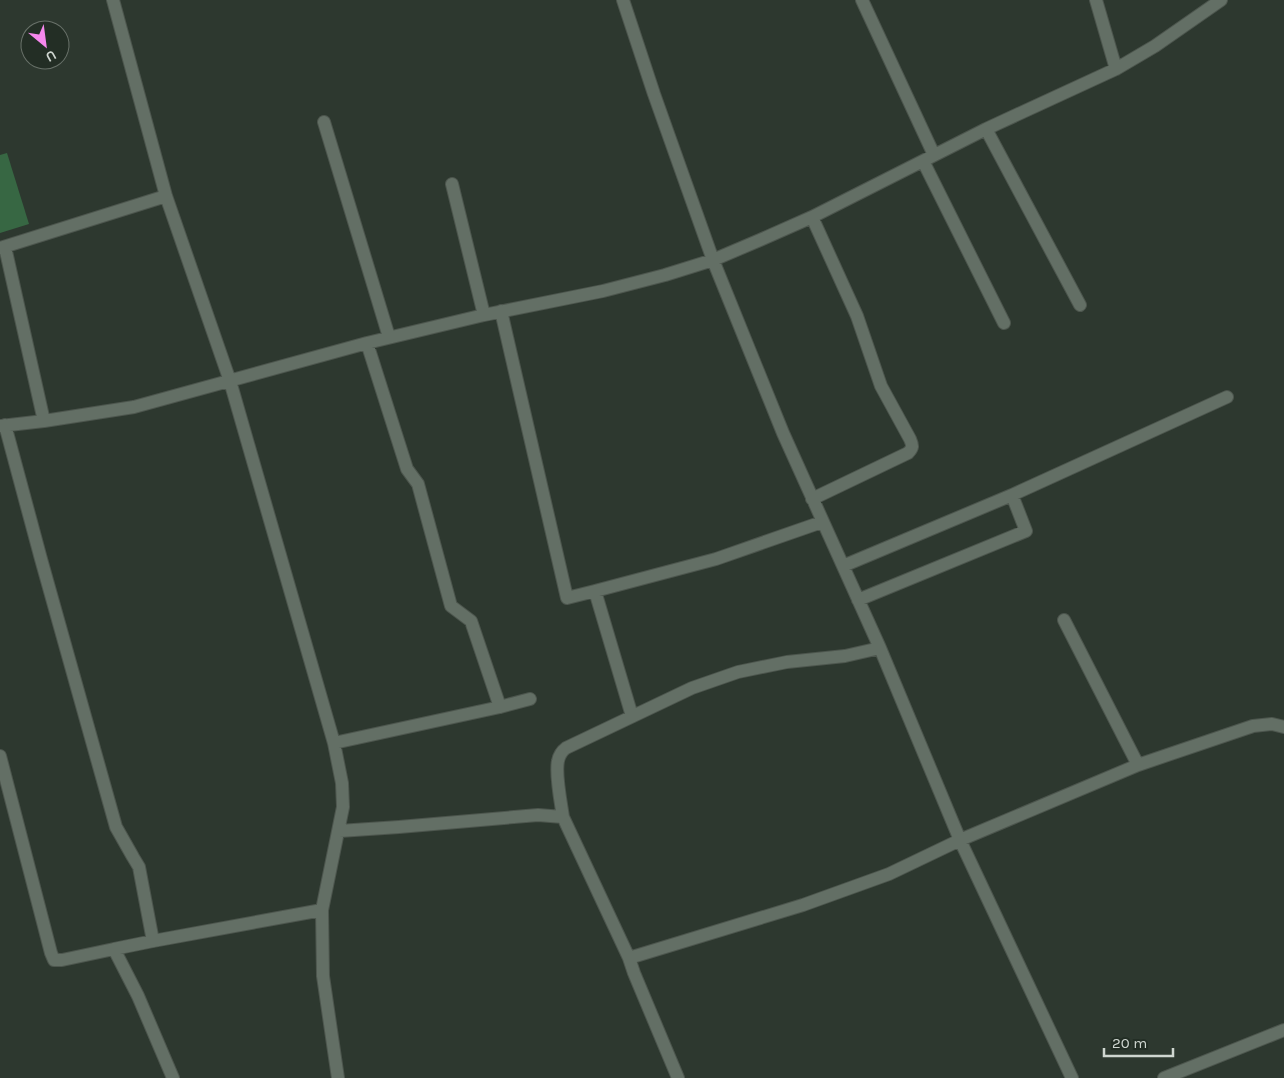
<svg xmlns="http://www.w3.org/2000/svg" width="1284" height="1078" font-family="Karla,sans-serif">
<style>
.building{fill:#376743}
.lines{fill:none;stroke-linecap:round;stroke-linejoin:round}
.minor-casing{stroke:#4d564e;stroke-width:14}
.minor{stroke:#636f65;stroke-width:12}
</style>
<rect width="100%" height="100%" fill="#2d382f"/>
<path class="building" d="M7,153L29,224L0,233V155Z"/>
<g class="lines">
<g class="minor-casing">
<path id="minor" d="M113,0L166,196L230,381L334,743L342,783L343,807L322,910L323,976L338,1078
M623,0L654,94L713,260L783,433L880,648L960,840L1072,1078
M862,0L934,155
M1096,0L1116,69
M324,122L389,337
M986,129L1080,305
M923,161L1004,323
M452,184L484,315
M812,217L857,316L881,386L910,439C913,446 913,448 908,453L812,499
M5,247L44,421
M0,248L166,196
M501,311L567,598L595,591L632,716
M367,343L407,469L418,484L451,606L471,621L500,707
M5,425L41,559L116,827L133,857L139,867L153,941
M0,426L44,421L134,407L367,343L484,315L603,291L665,275L713,260L760,240L812,217L986,129L1116,69L1155,46L1221,0
M843,566L1012,495L1227,397
M595,591L716,559L822,522
M858,600L1026,531L1012,495
M1064,620L1138,765
M334,743L500,707L530,699
M0,756L51,953L54,960H62L114,949L138,996L173,1078
M563,817C561,803 555,774 558,761C559,756 562,751 566,748L692,688L738,672L787,662L845,656L880,648
M339,831L399,827L538,815L563,817L629,958
M114,949L153,941L322,910
M678,1078L634,973L629,958L803,905L889,874L960,840L1138,765L1253,726L1272,724L1284,727
M1164,1078L1284,1030"/>
</g>
<use href="#minor" class="minor"/>
</g>
<g transform="translate(45 45) rotate(151)"><circle r="24" fill="#232e25" stroke="#687169"/>
<path d="M0-4L9 19L0 12L-9 19Z" fill="#f688ed"/>
<text y="-8" font-size="14" font-weight="bold" text-anchor="middle" fill="#cfd6d0">U</text>
</g>
<path d="M1104 1048v8h69v-8" fill="none" stroke="#cfd6d0" stroke-width="2.5"/>
<text x="1112" y="1048" font-size="15" fill="#cfd6d0" stroke="#232e25" stroke-width="4" paint-order="stroke">20 m</text>
</svg>
